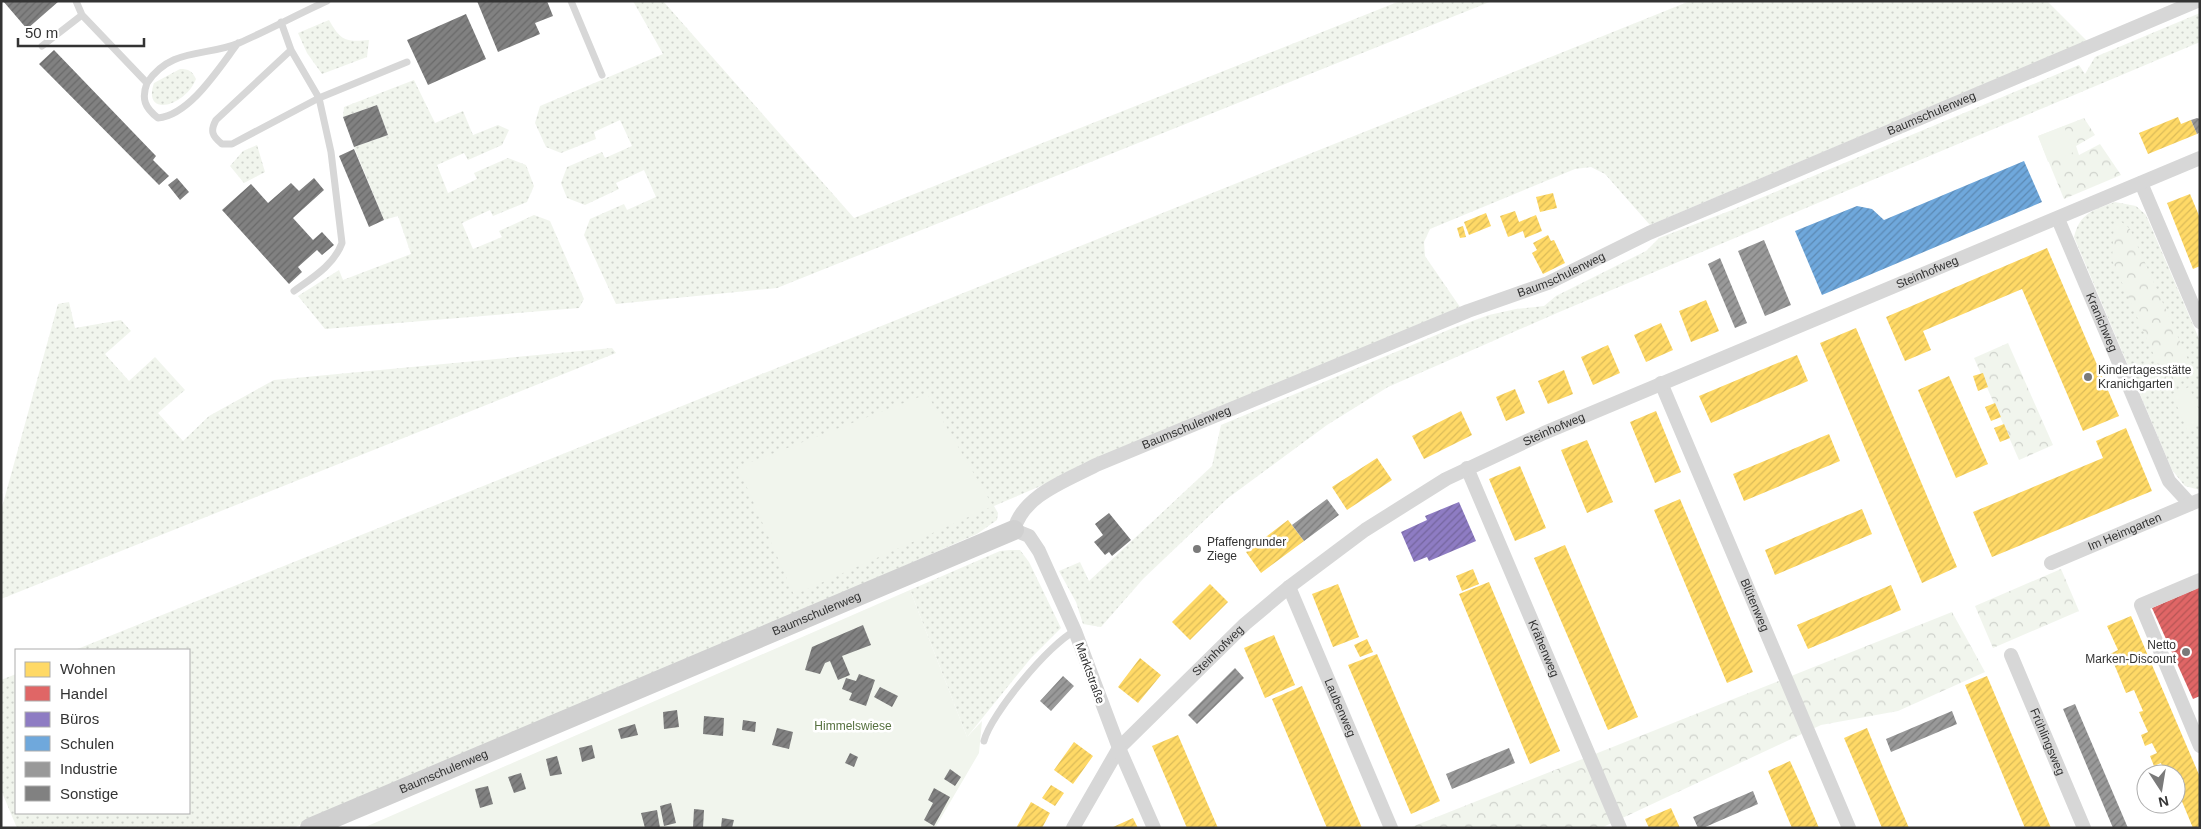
<svg xmlns="http://www.w3.org/2000/svg" width="2201" height="829" font-family="Helvetica,sans-serif">
<style>
.grass{fill:url(#grass-dots)}
.park{fill:url(#park-crowns)}
.garden{fill:#f1f5ed}
.homes{fill:url(#homes-hatch)}
.shops{fill:url(#shops-hatch)}
.offices{fill:url(#offices-hatch)}
.schools{fill:url(#schools-hatch)}
.industry{fill:url(#industry-hatch)}
.building{fill:url(#building-hatch)}
.lines{fill:none;stroke-linecap:round;stroke-linejoin:round}
.lane{stroke:#d7d7d7;stroke-width:7}
.street{stroke:#d7d7d7;stroke-width:14}
.secondary{stroke:#d0d0d0;stroke-width:20}
.poi-dot{fill:#7a7a7a;stroke:#fff;stroke-width:2}
.labels{text-anchor:middle;stroke-width:5;stroke-linejoin:round;paint-order:stroke}
.street-label{font-size:12px;fill:#333;stroke:#fff}
.poi-label{font-size:12px;fill:#333;stroke:#fff;text-anchor:start}
.park-label{font-size:12px;fill:#56703f;stroke:#fff}
</style>
<defs>
<pattern id="grass-dots" width="8" height="8" patternUnits="userSpaceOnUse" patternTransform="scale(1.25)"><rect width="8" height="8" fill="#f1f5ed"/><path d="M2 2h.1M6 6h.1" fill="none" stroke="#cfd2cc" stroke-width="1.8" stroke-linecap="round"/></pattern>
<pattern id="park-crowns" width="20" height="18" patternUnits="userSpaceOnUse" patternTransform="scale(1.25)"><rect width="20" height="18" fill="#f1f5ed"/><path d="M2 6a3 3 0 1 1 6 0M12 15a3 3 0 1 1 6 0" fill="none" stroke="#cfd2cc"/></pattern>
<pattern id="homes-hatch" width="6" height="6" patternUnits="userSpaceOnUse" patternTransform="scale(1.25)"><rect width="6" height="6" fill="#ffd966"/><path d="M-1 1l2-2M0 6l6-6M5 7l2-2" fill="none" stroke="#dbbb59"/></pattern>
<pattern id="shops-hatch" width="6" height="6" patternUnits="userSpaceOnUse" patternTransform="scale(1.25)"><rect width="6" height="6" fill="#e06666"/><path d="M-1 1l2-2M0 6l6-6M5 7l2-2" fill="none" stroke="#b65555"/></pattern>
<pattern id="offices-hatch" width="6" height="6" patternUnits="userSpaceOnUse" patternTransform="scale(1.25)"><rect width="6" height="6" fill="#8e7cc3"/><path d="M-1 1l2-2M0 6l6-6M5 7l2-2" fill="none" stroke="#75669f"/></pattern>
<pattern id="schools-hatch" width="6" height="6" patternUnits="userSpaceOnUse" patternTransform="scale(1.25)"><rect width="6" height="6" fill="#6fa8dc"/><path d="M-1 1l2-2M0 6l6-6M5 7l2-2" fill="none" stroke="#5c89b3"/></pattern>
<pattern id="industry-hatch" width="6" height="6" patternUnits="userSpaceOnUse" patternTransform="scale(1.25)"><rect width="6" height="6" fill="#999"/><path d="M-1 1l2-2M0 6l6-6M5 7l2-2" fill="none" stroke="#7d7d7d"/></pattern>
<pattern id="building-hatch" width="6" height="6" patternUnits="userSpaceOnUse" patternTransform="scale(1.25)"><rect width="6" height="6" fill="#818181"/><path d="M-1 1l2-2M0 6l6-6M5 7l2-2" fill="none" stroke="#6a6a6a"/></pattern>
</defs>
<rect width="100%" height="100%" fill="#fff"/>
<path class="grass" d="M633,1H663L854,218L1400,1H1492L777,288L616,304L584,235L590,219L624,204L627,210L656,197L644,170L616,183L619,189L585,205L567,198L561,183L567,167L602,152L605,158L632,146L620,120L594,132L596,139L561,153L546,147L535,123L540,106L663,54Z
M1690,1H2047L2087,41L1650,225L1605,174L1591,167L1575,169L1430,229L1424,242L1425,256L1460,307L994,506L998,513L997,520L977,534L703,654L293,828H17L1,790V680L16,674V813H189V650H75Z
M2200,13V42L1557,313L1388,387L1327,425L1228,498L1143,579L1101,627L1083,624L1076,602L1059,571L1080,562L1089,581L1212,466L1221,425L1453,328L1489,315L1516,309L1544,306L1556,296L1646,251L1659,238L1732,210L2079,65L2085,74L2095,57Z
M329,20C341,41 345,42 369,40L367,57L322,74L307,53L298,33Z
M180,69C189,69 192,71 196,79C185,107 142,118 154,83Z
M414,80L435,123L463,111L473,135L498,125L509,130L502,145L468,160L464,153L437,165L448,193L477,179L474,173L508,158L526,165L534,186L527,202L493,216L490,210L462,223L473,249L502,237L499,231L534,215L550,221L584,299L579,308L325,329L298,296L339,270L343,280L411,254L398,216L384,220L354,147L388,135L377,105L343,117L344,107Z
M257,145L265,172L244,183L230,166L243,151Z
M2115,202L2136,206L2146,215L2200,341V490L2185,486L2172,470L2074,237C2080,213 2093,210 2115,202Z
M69,302L75,328L121,320L131,331L105,354L129,381L155,357L185,390L158,413L183,441L209,416L274,380L612,348L616,353L1,599V511L58,304Z
M1010,550H1020L1029,562L1061,628L1031,658L967,737L910,590L1000,551Z"/>
<path class="park" d="M2084,118L2095,135L2076,146L2079,155L2100,144L2121,175L2064,199L2038,136Z
M2118,219L2130,229L2194,373L2167,385L2112,260L2114,224Z
M2008,343L2053,445L2019,460L1974,358Z
M2061,569L2079,611L1993,648L1975,606Z
M1952,612L1985,672L1898,711L1821,725L1601,828H1409Z"/>
<path class="garden" d="M2064,126L2074,152L2048,162L2038,136Z
M2189,387L2200,412V424L2187,430L2172,394Z
M927,394L993,506L794,595L738,467Z
M910,590L967,737L982,721L979,753L935,828H363Z"/>
<path class="homes" d="M2178,117L2181,124L2191,120L2197,134L2148,154L2139,133Z
M1553,193L1557,208L1540,212L1536,197Z
M2190,194L2200,218V266L2193,269L2167,203Z
M1515,211L1519,222L1536,215L1542,231L1525,238L1523,231L1508,237L1500,216Z
M1486,213L1491,226L1469,235L1464,222Z
M1463,226L1466,237L1460,238L1457,228Z
M1548,235L1551,241L1554,240L1565,263L1543,274L1532,253L1537,250L1533,243Z
M2047,248L2119,416L2083,431L2022,289L1923,331L1931,350L1905,361L1886,317Z
M1706,300L1719,331L1691,342L1679,311Z
M1661,323L1673,350L1646,362L1634,335Z
M1856,328L1957,567L1922,583L1820,343Z
M1608,345L1620,373L1593,385L1581,357Z
M1797,355L1808,381L1711,423L1699,396Z
M1564,370L1573,394L1548,404L1538,381Z
M1983,373L1988,387L1978,391L1973,376Z
M1949,376L1988,464L1956,478L1918,390Z
M1515,389L1525,413L1506,421L1496,397Z
M1995,403L2001,417L1991,421L1985,407Z
M1461,411L1472,435L1424,459L1412,436Z
M1656,411L1681,472L1655,483L1630,422Z
M2004,424L2010,438L2000,442L1994,428Z
M2126,428L2152,491L1992,557L1973,512L2103,458L2096,441Z
M1829,434L1840,461L1744,501L1733,474Z
M1587,440L1613,502L1587,513L1561,450Z
M1377,458L1392,480L1347,510L1332,487Z
M1520,466L1546,528L1515,541L1489,479Z
M1680,499L1753,672L1727,683L1654,510Z
M1862,509L1872,534L1775,575L1765,550Z
M1288,520L1304,541L1261,573L1246,552Z
M1565,545L1638,717L1608,730L1534,558Z
M1473,569L1479,584L1462,591L1456,576Z
M1489,582L1560,751L1530,764L1459,594Z
M1210,584L1228,602L1190,640L1172,622Z
M1338,584L1359,637L1333,647L1312,594Z
M1891,585L1901,610L1808,649L1797,625Z
M2131,616L2200,777V828H2193L2176,787V774H2171L2169,771L2165,773L2161,763L2154,766L2150,756L2157,753L2152,743L2145,746L2141,735L2148,732L2139,712L2143,711L2134,690L2126,693L2110,654L2118,650L2107,626Z
M1274,635L1295,685L1265,698L1244,648Z
M1367,639L1373,652L1360,657L1354,645Z
M1377,654L1440,801L1411,814L1348,665Z
M1140,658L1161,675L1138,703L1118,687Z
M1987,676L2033,785L2051,828H2025L2002,773L1965,685Z
M1302,686L1323,735L1362,828H1327L1272,699Z
M1867,728L1885,772L1909,828H1882L1873,806L1844,738Z
M1178,735L1199,784L1218,828H1187L1152,746Z
M1074,742L1093,756L1073,784L1054,770Z
M1790,761L1800,783L1819,828H1792L1768,771Z
M1051,785L1064,793L1055,806L1042,798Z
M1031,802L1050,813L1042,828H1016Z
M1671,808L1680,828H1649L1645,819Z
M1133,818L1138,828H1111Z"/>
<path class="shops" d="M2200,587V696L2193,699L2152,608Z"/>
<path class="offices" d="M1459,502L1476,541L1429,561L1427,557L1414,562L1401,532L1427,520L1425,516Z"/>
<path class="schools" d="M2024,161L2042,202L1822,295L1795,231L1857,206L1872,209L1884,220Z"/>
<path class="industry" d="M2197,118L2200,119V132L2197,134L2191,120Z
M1764,240L1791,305L1765,316L1738,251Z
M1720,258L1747,323L1735,328L1708,264Z
M1327,499L1339,515L1304,541L1292,525Z
M1235,668L1244,678L1197,724L1188,715Z
M1063,676L1074,686L1051,711L1040,701Z
M2075,704L2128,828H2113L2063,709Z
M1952,711L1957,724L1891,752L1886,739Z
M1509,748L1515,763L1452,789L1446,774Z
M1753,791L1758,804L1703,828H1698L1693,817Z"/>
<path class="building" d="M3,1H59L27,29Z
M477,1H547L553,16L535,23L540,34L498,52Z
M466,14L486,59L428,85L407,40Z
M54,50L156,156L153,160L169,176L159,185L39,64Z
M377,105L388,135L354,147L343,117Z
M354,149L384,220L369,227L339,156Z
M177,178L189,192L180,200L168,185Z
M314,178L324,190L293,218L313,240L322,232L334,245L322,255L317,250L298,267L302,272L289,284L222,210L251,184L268,203L291,183L299,191Z
M1109,513L1131,540L1112,556L1109,552L1105,555L1094,542L1103,535L1095,524Z
M863,625L871,645L842,656L850,675L838,680L830,661L825,663L820,674L805,670L812,647Z
M859,674L875,680L866,706L849,700L852,693L842,689L846,678L856,681Z
M880,687L898,696L892,707L874,697Z
M677,710L679,727L664,729L663,712Z
M704,716L724,718L723,736L703,734Z
M743,720L756,722L755,732L742,730Z
M635,724L638,735L621,739L618,729Z
M777,728L793,732L789,749L772,745Z
M592,745L595,758L582,762L579,748Z
M850,753L858,757L854,767L845,763Z
M557,756L562,774L550,776L546,759Z
M950,769L961,777L955,786L944,779Z
M521,773L526,789L514,793L508,777Z
M488,786L493,804L480,808L475,789Z
M934,788L950,797L934,826L924,820L933,803L928,800Z
M671,803L676,823L664,826L660,806Z
M694,809L704,810L703,828H693Z
M657,810L660,828H645L641,813Z
M722,818L734,820L732,828H721Z"/>
<g class="lines">
<path class="lane" d="M76,1L82,15
M571,1L602,75
M281,22L291,50L319,98L331,152L342,243C334,265 312,278 294,291
M42,46L82,15L147,83C171,47 206,57 239,43C269,30 298,14 327,1
M291,50L216,120C210,131 212,136 222,144H232L319,98L407,62
M147,83C141,99 145,108 158,118C190,115 219,68 238,43
M984,741C990,715 1050,643 1075,631"/>
<g class="street">
<path d="M2141,183L2200,322"/>
<path id="s1" d="M2058,219L2169,481L2190,504"/>
<path id="s2" d="M1661,383L1849,828"/>
<path id="s3" d="M1467,468L1620,828"/>
<path id="s4" d="M2051,563L2200,500"/>
<path d="M2200,580L2141,605L2200,746"/>
<path id="s5" d="M1289,587L1391,828"/>
<path id="s6" d="M2011,655L2084,828"/>
<path id="s7" d="M1073,828L1119,748L1245,624L1289,587L1365,530L1446,479L1544,433L2200,158"/>
<path id="s8" d="M1154,828L1119,748L1075,631L1039,551L1029,536L1014,530C1023,495 1066,481 1096,465L1468,311L1548,283L1649,233L2197,1"/>
</g>
<path class="secondary" id="s9" d="M310,828L1014,530"/>
</g>
<g class="poi-dot">
<circle cx="2088" cy="377" r="5"/>
<circle cx="1197" cy="549" r="5"/>
<circle cx="2186" cy="652" r="5"/>
</g>
<g class="labels">
<g class="street-label">
<text dy="4" stroke="none"><textPath href="#s8" startOffset="1349">Baumschulenweg</textPath></text>
<text dy="4" stroke="none"><textPath href="#s7" startOffset="1041">Steinhofweg</textPath></text>
<text dy="4" stroke="none"><textPath href="#s8" startOffset="945">Baumschulenweg</textPath></text>
<text dy="4" stroke="none"><textPath href="#s1" startOffset="112">Kranichweg</textPath></text>
<text dy="4" stroke="none"><textPath href="#s8" startOffset="540">Baumschulenweg</textPath></text>
<text dy="4" stroke="none"><textPath href="#s7" startOffset="636">Steinhofweg</textPath></text>
<text dy="4" stroke="none"><textPath href="#s4" startOffset="80">Im Heimgarten</textPath></text>
<text dy="4" stroke="none"><textPath href="#s2" startOffset="241">Blütenweg</textPath></text>
<text dy="4" stroke="none"><textPath href="#s9" startOffset="550">Baumschulenweg</textPath></text>
<text dy="4" stroke="none"><textPath href="#s3" startOffset="196">Krähenweg</textPath></text>
<text dy="4" stroke="none"><textPath href="#s7" startOffset="231">Steinhofweg</textPath></text>
<text transform="translate(1090 673) rotate(70)" y="4">Marktstraße</text>
<text dy="4" stroke="none"><textPath href="#s5" startOffset="131">Laubenweg</textPath></text>
<text dy="4" stroke="none"><textPath href="#s6" startOffset="94">Frühlingsweg</textPath></text>
<text dy="4" stroke="none"><textPath href="#s9" startOffset="145">Baumschulenweg</textPath></text>
</g>
<g class="poi-label">
<text x="2098" y="374">Kindertagesstätte<tspan x="2098" dy="14">Kranichgarten</tspan></text>
<text x="1207" y="546">Pfaffengrunder<tspan x="1207" dy="14">Ziege</tspan></text>
<text x="2176" y="649" text-anchor="end">Netto<tspan x="2176" dy="14">Marken-Discount</tspan></text>
</g>
<g class="park-label">
<text x="853" y="730">Himmelswiese</text>
</g>
</g>
<rect width="2201" height="829" fill="none" stroke="#333333" stroke-width="5"/>
<rect x="15" y="649" width="175" height="165" fill="#ffffff" stroke="#adadad"/>
<rect x="25" y="662" width="25" height="15" fill="#ffd966" stroke="#adadad"/>
<text x="60" y="674" font-size="15" fill="#333333">Wohnen</text>
<rect x="25" y="686" width="25" height="15" fill="#e06666" stroke="#adadad"/>
<text x="60" y="699" font-size="15" fill="#333333">Handel</text>
<rect x="25" y="712" width="25" height="15" fill="#8e7cc3" stroke="#adadad"/>
<text x="60" y="724" font-size="15" fill="#333333">Büros</text>
<rect x="25" y="736" width="25" height="15" fill="#6fa8dc" stroke="#adadad"/>
<text x="60" y="749" font-size="15" fill="#333333">Schulen</text>
<rect x="25" y="762" width="25" height="15" fill="#999999" stroke="#adadad"/>
<text x="60" y="774" font-size="15" fill="#333333">Industrie</text>
<rect x="25" y="786" width="25" height="15" fill="#818181" stroke="#adadad"/>
<text x="60" y="799" font-size="15" fill="#333333">Sonstige</text>
<g transform="translate(2161 789) rotate(168)"><circle r="24" fill="#ffffff" stroke="#adadad"/>
<path d="M0-4L9 19L0 12L-9 19Z" fill="#7a7a7a"/>
<text y="-8" font-size="14" font-weight="bold" text-anchor="middle" fill="#333333">N</text>
</g>
<path d="M18 38v8h126v-8" fill="none" stroke="#333333" stroke-width="2.5"/>
<text x="25" y="38" font-size="15" fill="#333333" stroke="#ffffff" stroke-width="4" paint-order="stroke">50 m</text>
</svg>
